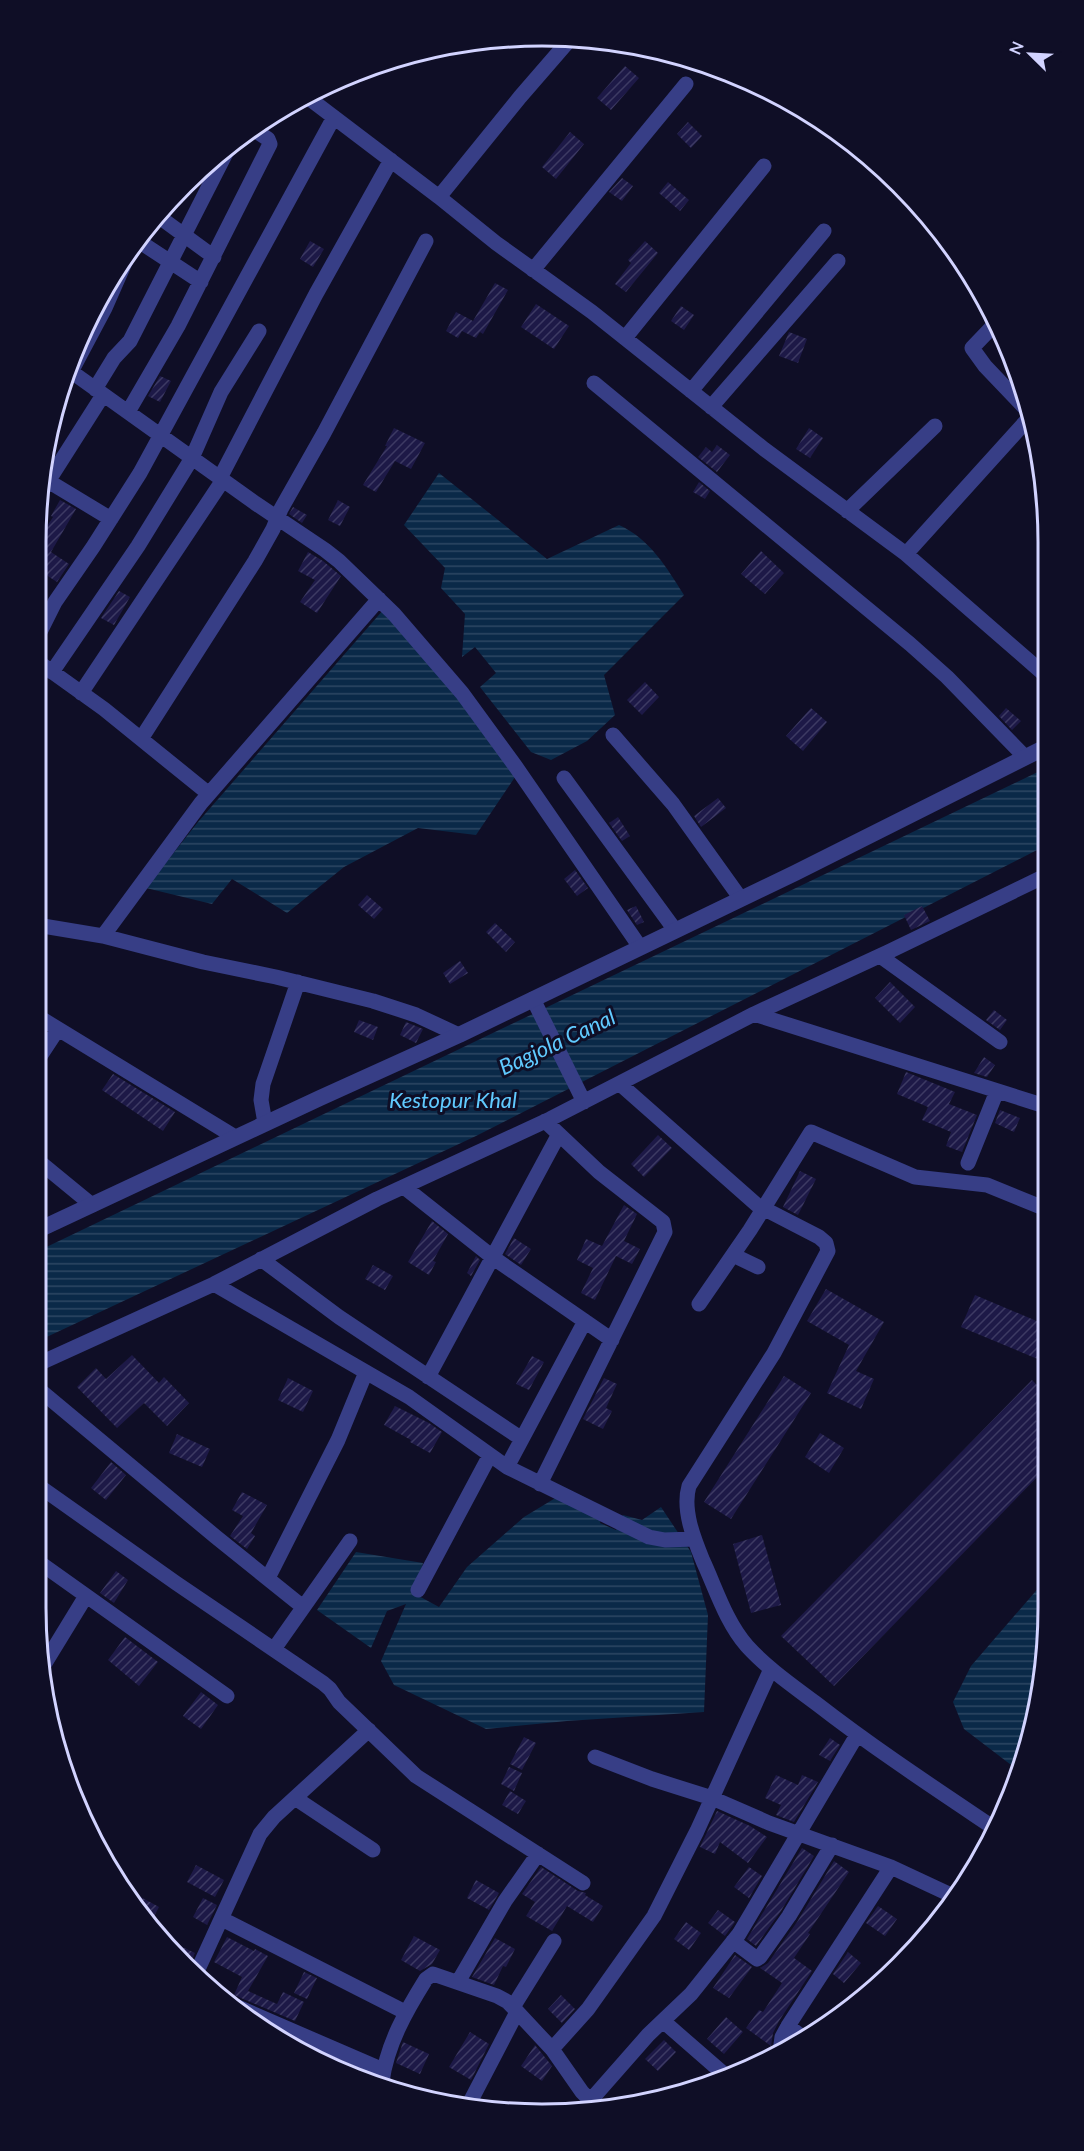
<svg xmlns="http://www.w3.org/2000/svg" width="1084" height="2151" font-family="Lato,sans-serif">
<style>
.water{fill:url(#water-rules)}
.building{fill:url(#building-hatch)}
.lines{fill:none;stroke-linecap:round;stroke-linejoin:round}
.minor{stroke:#373e86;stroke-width:15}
.tertiary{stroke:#373e86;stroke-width:16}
.labels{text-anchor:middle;stroke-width:6;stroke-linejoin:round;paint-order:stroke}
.water-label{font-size:22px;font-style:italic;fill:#60caff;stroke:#0f0e26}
.rim{fill:none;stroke:#d2d3ff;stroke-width:3}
</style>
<defs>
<pattern id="water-rules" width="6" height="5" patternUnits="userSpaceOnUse" patternTransform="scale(1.5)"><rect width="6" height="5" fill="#0a2948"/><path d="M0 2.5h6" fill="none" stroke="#2d4763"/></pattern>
<pattern id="building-hatch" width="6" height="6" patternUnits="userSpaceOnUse" patternTransform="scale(1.5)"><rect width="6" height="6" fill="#1d1947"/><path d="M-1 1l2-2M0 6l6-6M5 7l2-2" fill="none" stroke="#3d3a63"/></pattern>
</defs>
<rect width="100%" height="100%" fill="#0f0e26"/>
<path class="water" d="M439,473L547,559L619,525C650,539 667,568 684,595L604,675L615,715L587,741L551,760L531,752L480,687L496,673L475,647L462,657L465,614L441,588L445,568L404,525Z
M384,609L455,687L517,774L476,835L418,828L344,867L287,913L232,879L212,904L146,888L198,822Z
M1044,769L1045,846L476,1136L36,1342V1252Z
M562,1494L603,1507L600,1523L616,1530L623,1515L642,1520L661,1507L691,1552L708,1615L704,1712L567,1721L486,1729L394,1685L381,1661L406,1604L387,1611L371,1648L317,1610L356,1552L423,1563L415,1594L439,1607L467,1567L524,1517Z
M1047,1578V1642L1031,1740L1019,1771L964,1729L953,1702L971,1666Z"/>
<path class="building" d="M625,66L639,78L611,110L597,98Z
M688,122L702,136L691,148L677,134Z
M570,132L584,144L556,179L542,167Z
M622,178L633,186L622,201L609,192Z
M668,182L689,200L680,211L659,193Z
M310,241L324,249L313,267L300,259Z
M645,241L658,253L626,292L615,284L631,263L628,260Z
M495,283L508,290L483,334L480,332L476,338L462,331L458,338L446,331L456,312L473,321Z
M536,304L569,326L554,349L521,327Z
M681,306L694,315L684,330L671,321Z
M789,332L807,339L798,363L779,356Z
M160,376L171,381L160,402L148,396Z
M394,428L425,443L411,469L395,461L376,492L363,485L387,446H385Z
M809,428L823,438L810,458L796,449Z
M717,445L730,455L717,472L698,457L706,447L712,452Z
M699,482L710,491L705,499L693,492Z
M60,500L76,509L51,552L69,564L57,582L40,571L37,576V542L53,517L51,516Z
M338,500L350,507L340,526L328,520Z
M293,507L307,515L302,523L289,514Z
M761,551L784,573L765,594L741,574Z
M308,552L323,561L341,576L317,613L300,602L315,580L298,571Z
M119,591L130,597L114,625L101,618Z
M645,682L659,697L642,715L627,700Z
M811,708L827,722L803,751L786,736Z
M1006,708L1021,721L1012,730L999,716Z
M718,798L726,808L701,827L694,816Z
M618,817L630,836L622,841L609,823Z
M575,870L588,888L577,896L564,879Z
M367,895L383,909L374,919L358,905Z
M636,906L644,922L637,925L627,910Z
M922,906L930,921L911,930L904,915Z
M495,923L515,942L506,952L486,932Z
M460,961L468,973L450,984L443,973Z
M890,982L915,1007L900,1023L875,998Z
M994,1010L1007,1020L1000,1030L986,1020Z
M359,1020L378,1027L373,1040L354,1032Z
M406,1022L423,1029L416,1043L400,1035Z
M984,1057L995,1065L987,1077L974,1073Z
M906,1072L955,1092L949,1104L977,1115L962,1152L946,1146L951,1132L922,1120L928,1107L897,1094Z
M113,1074L175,1112L163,1131L102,1090Z
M1000,1110L1020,1118L1014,1132L995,1123Z
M658,1135L672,1148L644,1177L631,1164Z
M800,1171L816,1179L798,1215L783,1207Z
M624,1205L637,1214L624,1241L640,1249L632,1264L616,1256L595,1300L581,1293L593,1268L577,1260L586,1239L602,1246Z
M432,1221L448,1234L433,1261L436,1262L429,1275L408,1262Z
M514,1238L531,1249L521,1265L505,1254Z
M476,1256L480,1260L471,1276L467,1273Z
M373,1265L393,1276L385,1290L365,1279Z
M826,1289L884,1322L856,1371L874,1379L861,1409L827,1393L849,1345L807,1321Z
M975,1295L1046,1325V1356L1042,1355L1040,1360L961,1327Z
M132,1355L159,1383L164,1377L189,1403L167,1426L144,1403L117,1428L77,1387L96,1368L106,1379Z
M532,1356L544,1362L529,1390L516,1384Z
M784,1376L811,1393L731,1519L704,1502Z
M288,1378L313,1391L303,1412L278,1400Z
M604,1378L617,1384L606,1408L612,1411L603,1429L583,1419Z
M1032,1380L1046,1394V1410L1036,1420L1046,1430V1468L834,1686L781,1636Z
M395,1406L429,1423L442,1432L430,1453L410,1442L411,1440L384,1425Z
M820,1433L844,1448L829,1473L805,1457Z
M177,1434L210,1449L202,1467L169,1453Z
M111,1462L126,1475L106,1500L91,1488Z
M242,1492L267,1505L251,1533L255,1536L247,1549L230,1536L243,1516L232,1510Z
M762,1535L781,1605L751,1613L733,1544Z
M116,1571L128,1580L114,1603L100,1593Z
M125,1637L158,1662L139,1686L108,1660Z
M201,1692L218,1705L201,1729L183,1716Z
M524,1737L536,1743L522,1770L510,1764Z
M830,1738L840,1745L830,1761L819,1755Z
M509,1767L522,1773L514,1791L501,1784Z
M776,1775L798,1785L802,1775L818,1782L794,1822L776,1815L781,1805L765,1798Z
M510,1791L526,1801L518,1814L502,1805Z
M717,1811L750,1826L767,1837L748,1863L720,1842L715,1854L700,1847Z
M802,1848L814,1856L781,1911L756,1946L747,1939Z
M834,1861L849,1872L808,1933L810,1934L794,1958L812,1971L779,2021L773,2033L771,2046L746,2028L759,2010L763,2012L782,1983L760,1968L768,1963L797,1922Z
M196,1865L224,1880L215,1897L187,1882Z
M541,1867L578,1891L586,1893L585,1895L603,1906L593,1922L567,1906L552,1931L526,1916L535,1902L522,1894Z
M749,1867L762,1876L749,1898L734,1887Z
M476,1880L499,1893L489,1910L467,1898Z
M126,1889L159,1907L149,1926L141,1917Z
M203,1898L217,1905L207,1925L193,1917Z
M878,1906L897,1919L885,1936L866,1923Z
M718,1910L735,1922L725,1936L708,1923Z
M686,1922L701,1933L689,1950L674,1939Z
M159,1936L195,1953L188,1968L180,1959Z
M414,1936L440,1950L432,1964L420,1971L401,1960Z
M227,1937L254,1951L255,1949L268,1956L248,1991L277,2004L283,1992L304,2002L295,2021L234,1995L242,1977L214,1962Z
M495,1938L515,1949L506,1967L503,1966L494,1985L472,1977Z
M848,1952L861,1963L844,1983L833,1974Z
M735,1955L752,1967L729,1998L713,1988Z
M304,1972L317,1978L307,1999L294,1993Z
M561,1995L575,2009L562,2023L548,2009Z
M726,2017L743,2032L724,2054L707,2039Z
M470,2032L489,2044L471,2080L449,2067Z
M664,2040L676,2052L658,2071L645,2059Z
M403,2042L429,2054L420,2074L396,2063Z
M535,2045L552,2066L542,2081L521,2066Z"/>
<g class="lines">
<path class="minor" d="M306,96L439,197L496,243L592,312L764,449L906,554L1044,674
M439,197L520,97L572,37
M158,216L214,257
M137,240L201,282
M533,270L686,84
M995,324L972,348L985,366L1025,408
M625,338L764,166
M69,370L255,503L325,550L339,561L394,614L462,693L516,767L640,947
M71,372L105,308L127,258
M594,383L910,644L947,677L1025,757
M95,389L114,358L130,341L229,147
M691,391L824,231
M711,407L838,261
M128,412L178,326L270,144L268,139L253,129
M220,478L316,294L391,160
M48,481L111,519
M40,494L103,395
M847,511L935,426
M906,554L1028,419
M37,638L55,602L93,547L140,473L334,117
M37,661L104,709L209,794
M52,672L138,546L192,458L221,392L259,331
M81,693L223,480
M613,735L673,804L741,899
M141,739L255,561L273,529L281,509L324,433L426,241
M564,778L675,930
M37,925L103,936L203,962L276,977L373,1001L416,1015L459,1035
M103,936L201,803L379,599
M880,956L1000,1042
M533,999L584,1102
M754,1014L1045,1106
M37,1016L235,1137
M37,1061L58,1029
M620,1084L757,1205L819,1237L826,1243L828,1251L774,1353L689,1486C682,1510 694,1539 703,1561C716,1589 726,1622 747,1646C767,1668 793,1686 817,1704C875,1749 936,1789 997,1830
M265,1123L261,1100L263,1084L298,982
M36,1159L92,1205
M968,1163L997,1091
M404,1187L495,1259L612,1340
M733,1255L758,1267
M261,1259L339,1317L522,1439
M214,1284L409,1397L507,1467L649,1537L665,1540L694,1539
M699,1304L750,1230L811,1132L915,1177L987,1185L1046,1209
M36,1365L214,1284L377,1199L550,1119L754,1014L888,952L1045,876
M428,1377L559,1134
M36,1387L216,1537L303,1607
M507,1467L585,1321
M36,1484L176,1583L323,1683L330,1689L339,1702L416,1776L583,1883
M540,1484L665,1232L663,1222L599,1172L545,1121
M36,1560L227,1696
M268,1578L338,1440L366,1372
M418,1590L490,1455
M274,1649L350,1541
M45,1663L86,1596
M595,1757L652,1779L712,1798L769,1823L891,1867L951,1895
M295,1798L373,1850
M222,1919L405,2012
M733,1941L757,1959L760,1957L789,1916L832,1845
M195,1976L260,1834L274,1817L369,1730
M458,1982L505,1901L538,1854
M226,2002L383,2070
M513,2007L554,1941
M663,2021L725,2075
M788,2026L802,2037
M552,2049L588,2009L654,1916L697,1831L771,1669
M780,2052L782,2037L788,2026L891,1867
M382,2082C387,2044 406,2011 426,1979L433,1974L497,1996L508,2002L552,2049L582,2092L600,2110
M590,2101L648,2035L691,1994L739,1934L857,1735
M468,2106L517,2012"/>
<path class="tertiary" d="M36,1231L320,1098L459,1035L795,873L1044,748"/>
</g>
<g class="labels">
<g class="water-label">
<text transform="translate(557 1042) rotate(-25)" y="8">Bagjola Canal</text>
<text x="453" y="1108">Kestopur Khal</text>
</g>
</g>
<path d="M0 0H1084V2151H0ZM542 46H542A496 496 0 0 1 1038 542V1608A496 496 0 0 1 542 2104H542A496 496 0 0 1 46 1608V542A496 496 0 0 1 542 46Z" fill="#0f0e26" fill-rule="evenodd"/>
<path class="rim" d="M542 46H542A496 496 0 0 1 1038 542V1608A496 496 0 0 1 542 2104H542A496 496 0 0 1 46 1608V542A496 496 0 0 1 542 46Z"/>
<g transform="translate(1030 54) rotate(294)" stroke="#0f0e26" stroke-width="4.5" paint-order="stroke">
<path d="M0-4.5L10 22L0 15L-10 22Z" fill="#d2d3ff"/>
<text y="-9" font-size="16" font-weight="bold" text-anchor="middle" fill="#d2d3ff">N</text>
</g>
</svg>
